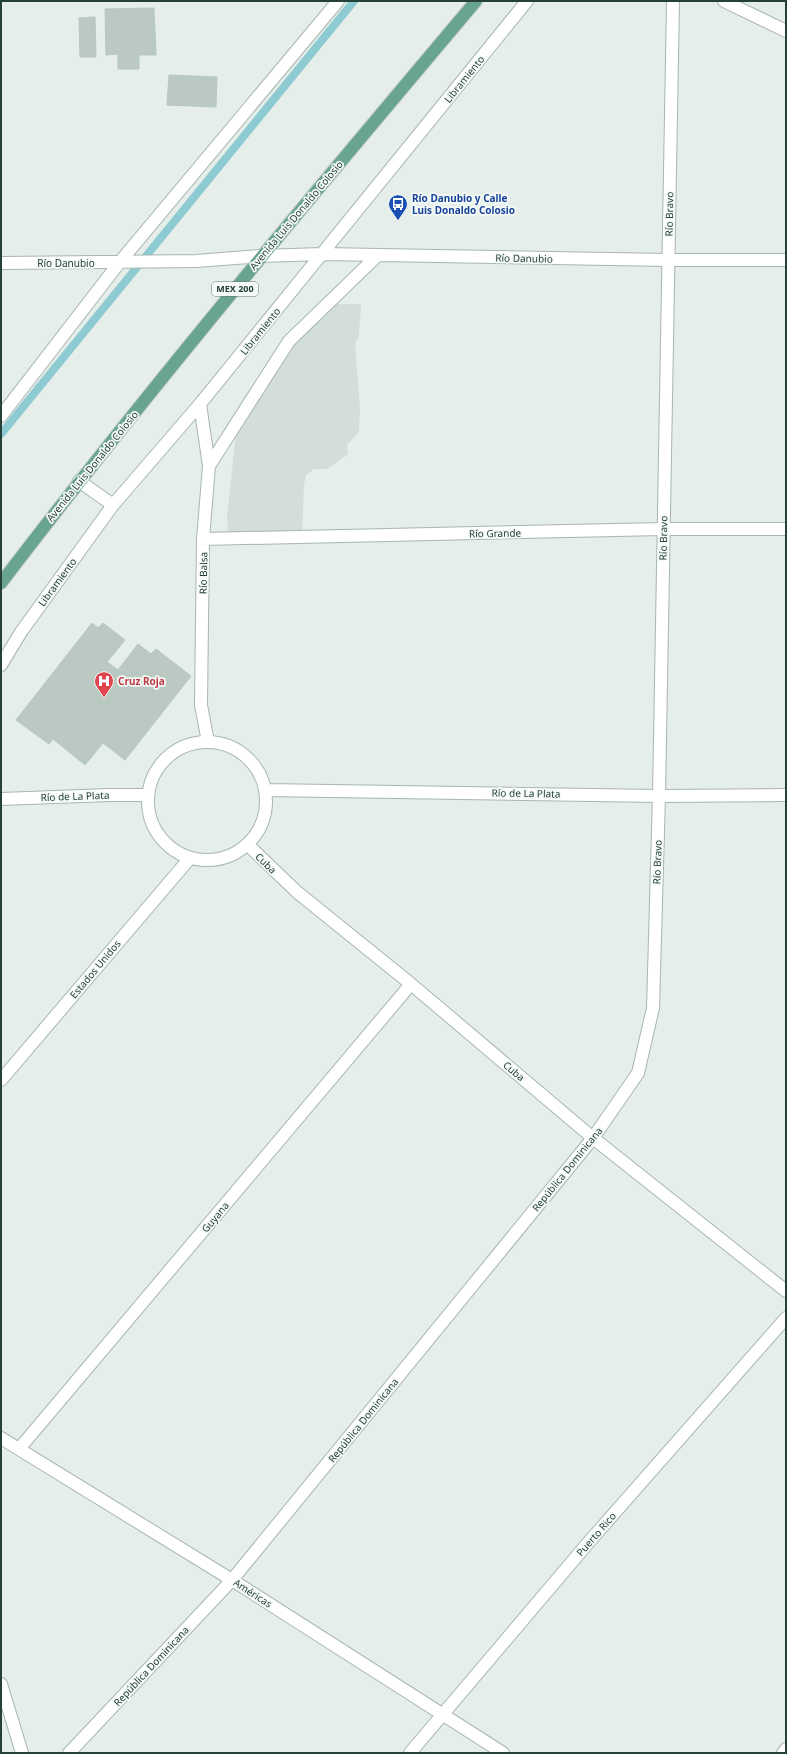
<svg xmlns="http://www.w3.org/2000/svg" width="787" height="1754" font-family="'Noto Sans',sans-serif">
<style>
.built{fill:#d3ded8}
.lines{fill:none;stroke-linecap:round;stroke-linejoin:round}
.stream{stroke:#8dcad2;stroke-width:8}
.building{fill:#bac9c2;stroke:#b7c8c0}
.minor-casing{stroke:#a7b6b0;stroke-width:14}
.major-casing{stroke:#c2cac7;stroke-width:14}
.minor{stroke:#fff;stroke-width:12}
.major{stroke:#69a392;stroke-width:12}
.labels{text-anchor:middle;stroke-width:3.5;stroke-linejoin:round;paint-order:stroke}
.shield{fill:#f5faf8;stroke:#637871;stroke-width:1}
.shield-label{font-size:9px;font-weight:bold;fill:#244037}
.street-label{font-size:10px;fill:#244037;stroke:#f5faf8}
.transit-label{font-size:10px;font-weight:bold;fill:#164399;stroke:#f5faf8;text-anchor:start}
.health-label{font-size:10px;font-weight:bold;fill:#be3a42;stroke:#f5faf8;text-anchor:start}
</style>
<rect width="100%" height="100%" fill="#e5eee9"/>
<path class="built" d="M329,304H361L359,336L355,343L360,408L359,432L347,445L348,454L327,469H314L306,475L304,484L302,536L228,537L227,517L237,424L290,344Z"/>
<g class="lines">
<path class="stream" d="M1,434L354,1"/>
</g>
<path class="building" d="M154,8L156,55H139V69H118V54L106,55L105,9Z
M95,17L96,57H80L79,18Z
M169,75L217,77L216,107L167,105Z
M92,623L98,628L103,623L125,640L107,662L118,670L138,644L151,654L156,649L191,676L125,760L103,743L85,765L53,739L49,744L16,720Z"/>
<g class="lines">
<g class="minor-casing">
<path id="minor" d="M724,1L786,31
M1,263L196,261L261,256L322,254L668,260H786
M200,404L209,466L203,539L201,705L208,742
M1,416L119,263L338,1
M209,466L289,341L377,256
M79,481L113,505
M203,539L663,529H786
M1,665L21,632L113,505L200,404L527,1
M148 801a59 59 0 1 1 118 0a59 59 0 1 1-118 0Z
M266,790L659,796L786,795
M1,799L109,795H148
M248,845L297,892L411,984L593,1138L786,1291
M1,1080L190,858
M1,1438L232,1580L503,1753
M19,1449L411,984
M1,1684L22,1753
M69,1753L232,1580L593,1138L638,1073L653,1008L659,796L673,1
M410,1753L588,1543L786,1318
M783,1753L786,1749"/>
</g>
<g class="major-casing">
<path id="major" d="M1,583C153,384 315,192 476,1"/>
</g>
<use href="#minor" class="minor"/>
<use href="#major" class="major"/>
</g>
<defs>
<g id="bus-pin" transform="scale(1)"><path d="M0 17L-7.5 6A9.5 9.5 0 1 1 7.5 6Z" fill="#1a4fb4" stroke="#f5faf8"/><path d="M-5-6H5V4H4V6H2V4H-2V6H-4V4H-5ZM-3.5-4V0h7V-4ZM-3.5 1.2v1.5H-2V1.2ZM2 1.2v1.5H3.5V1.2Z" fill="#fff"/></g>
<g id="hospital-pin" transform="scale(1)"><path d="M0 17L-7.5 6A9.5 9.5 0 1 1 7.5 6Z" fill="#e0444e" stroke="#f5faf8"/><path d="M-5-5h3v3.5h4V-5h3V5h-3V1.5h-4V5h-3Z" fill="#fff"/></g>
</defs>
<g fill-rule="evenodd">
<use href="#bus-pin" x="398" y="204"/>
<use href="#hospital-pin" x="104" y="681"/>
</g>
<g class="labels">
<rect class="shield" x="212" y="282" width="46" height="14" rx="3"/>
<g class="shield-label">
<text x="235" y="292">MEX 200</text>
</g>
<g class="street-label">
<text transform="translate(464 79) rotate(-51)" y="4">Libramiento</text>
<text transform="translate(669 214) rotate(-89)" y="4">Río Bravo</text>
<text transform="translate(296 215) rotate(-50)" y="4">Avenida Luis Donaldo Colosio</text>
<text transform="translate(524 258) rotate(1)" y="4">Río Danubio</text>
<text x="66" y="267">Río Danubio</text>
<text transform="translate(260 331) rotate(-51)" y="4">Libramiento</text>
<text transform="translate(92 466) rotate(-51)" y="4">Avenida Luis Donaldo Colosio</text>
<text transform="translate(495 533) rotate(-1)" y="4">Río Grande</text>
<text transform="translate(663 538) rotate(-89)" y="4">Río Bravo</text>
<text transform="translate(203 573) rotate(-89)" y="4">Río Balsa</text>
<text transform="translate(57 582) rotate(-54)" y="4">Libramiento</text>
<text transform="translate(526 793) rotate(1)" y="4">Río de La Plata</text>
<text transform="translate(75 796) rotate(-2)" y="4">Río de La Plata</text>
<text transform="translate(657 862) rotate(-88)" y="4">Río Bravo</text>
<text transform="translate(266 863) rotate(44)" y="4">Cuba</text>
<text transform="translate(95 969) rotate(-50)" y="4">Estados Unidos</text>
<text transform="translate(514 1071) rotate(40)" y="4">Cuba</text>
<text transform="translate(567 1169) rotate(-51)" y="4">República Dominicana</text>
<text transform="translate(215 1217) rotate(-50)" y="4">Guyana</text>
<text transform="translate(363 1420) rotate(-51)" y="4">República Dominicana</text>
<text transform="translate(596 1534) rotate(-49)" y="4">Puerto Rico</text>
<text transform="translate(253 1593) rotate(33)" y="4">Américas</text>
<text transform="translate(151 1666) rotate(-47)" y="4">República Dominicana</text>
</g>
<g class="transit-label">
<text x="412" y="202">Río Danubio y Calle<tspan x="412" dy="12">Luis Donaldo Colosio</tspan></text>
</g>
<g class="health-label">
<text x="118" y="685">Cruz Roja</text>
</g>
</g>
<rect width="787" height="1754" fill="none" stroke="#244037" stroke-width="4"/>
</svg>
